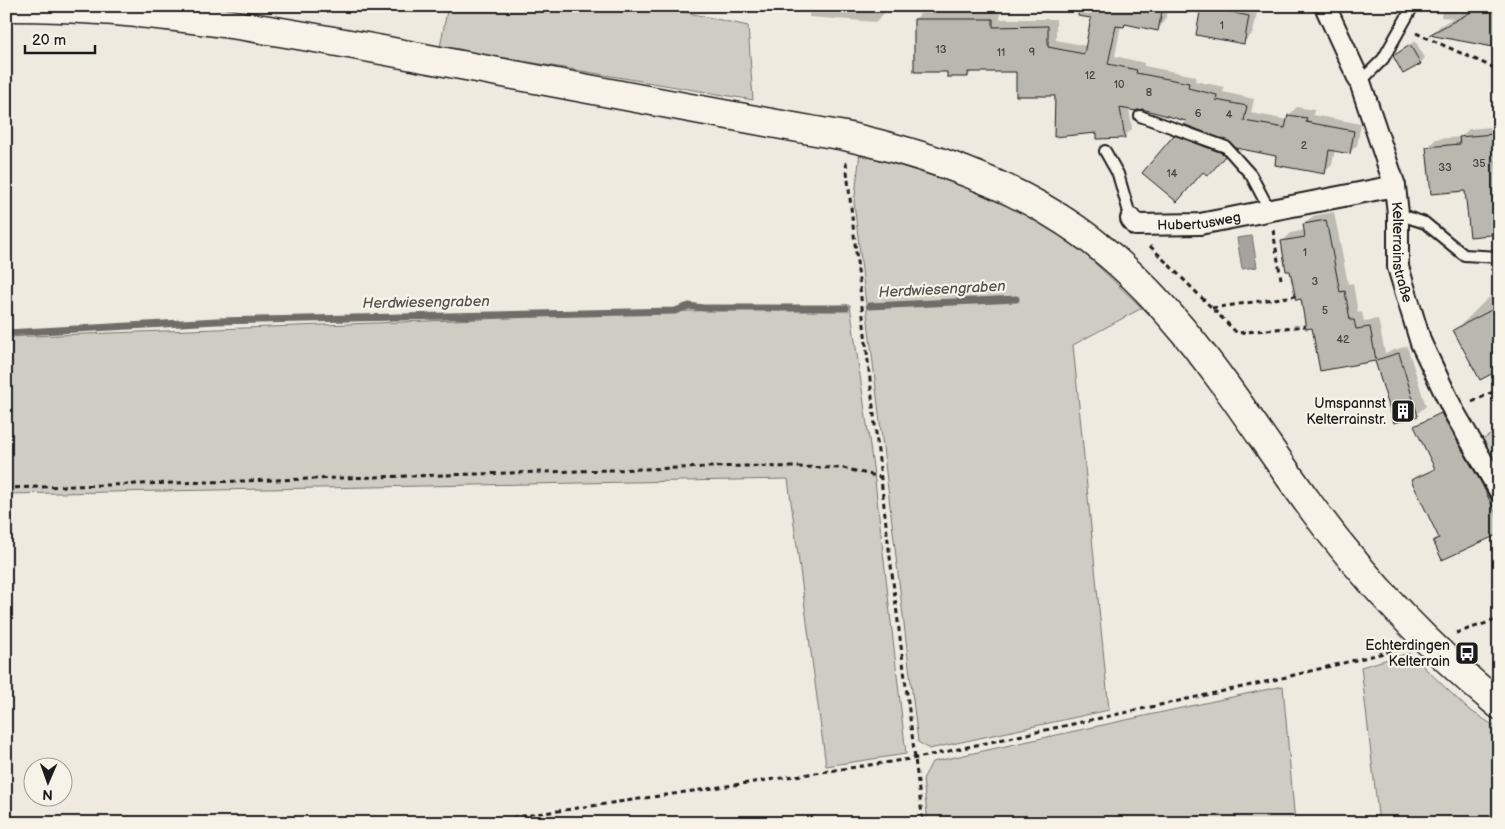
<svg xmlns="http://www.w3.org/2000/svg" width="1505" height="829" font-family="'Balsamiq Sans',sans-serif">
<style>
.green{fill:#cfccc3;stroke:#767470}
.water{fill:#a6a39d;stroke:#6f6d69}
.shadow{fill:#0003}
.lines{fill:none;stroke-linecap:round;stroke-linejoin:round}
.stream{stroke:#6f6d69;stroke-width:7}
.building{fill:#bab7af;stroke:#1c1c1c}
.service-casing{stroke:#1c1c1c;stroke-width:14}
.minor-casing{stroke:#1c1c1c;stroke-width:24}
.secondary-casing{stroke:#1c1c1c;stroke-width:31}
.path{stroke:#1c1c1c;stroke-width:3;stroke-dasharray:5 4;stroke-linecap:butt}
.service{stroke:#f7f3e8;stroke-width:10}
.minor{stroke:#f7f3e8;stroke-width:20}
.secondary{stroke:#f7f3e8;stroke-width:28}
.labels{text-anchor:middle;stroke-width:4.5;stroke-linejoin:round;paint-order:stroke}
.number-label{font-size:11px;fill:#444341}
.street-label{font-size:14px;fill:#1c1c1c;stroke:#f7f3e8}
.poi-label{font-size:14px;fill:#1c1c1c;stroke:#f7f3e8;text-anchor:end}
.water-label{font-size:15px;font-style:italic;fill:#535250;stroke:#f7f3e8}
</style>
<rect width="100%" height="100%" fill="#eeeae0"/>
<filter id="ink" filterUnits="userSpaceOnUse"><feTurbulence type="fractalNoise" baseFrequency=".02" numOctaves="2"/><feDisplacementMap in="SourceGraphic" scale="10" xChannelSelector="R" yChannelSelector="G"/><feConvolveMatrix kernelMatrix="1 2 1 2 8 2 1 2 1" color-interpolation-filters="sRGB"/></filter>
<g filter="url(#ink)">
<path class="green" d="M448,6H657L748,26L753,100L440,47Z
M860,153L992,195L1079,248L1142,308L1073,345L1109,710L929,749L918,742L854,203Z
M850,305L875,481L906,754L826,766L788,479L6,494V337Z
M1499,429V473L1481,441Z
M1409,653L1468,709L1499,729V823H1379L1361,667Z
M1283,686L1295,823H928L923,779L932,762Z"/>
<path class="water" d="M1252,236L1257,267L1242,269L1237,238Z"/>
<path class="shadow" d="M722,6H775L772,10Z
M810,6H932L927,11H1000V19H1056V40L1087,46L1094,9L1041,6H1168L1165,21L1158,29L1126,23L1121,25L1115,56L1144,63V66L1196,76L1195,81L1224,87L1223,92L1254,99L1251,113L1288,120L1289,115L1297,107L1314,110L1313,115L1361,124L1357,145L1349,153L1335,150L1332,165L1324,173L1229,139L1188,121L1142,108H1129L1132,129L1124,137L1099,132L1056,95L1018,71H973L968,76L948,71L915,19L921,13L885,12L876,22L809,17Z
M1203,6L1258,7L1253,33L1243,43Z
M1366,6H1399L1395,10Z
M1443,6H1499V49L1431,34L1440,26L1453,18L1441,17Z
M1415,41L1425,58L1420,63L1394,56Z
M1499,126V233L1466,190L1428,147L1436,139L1461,137L1469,129Z
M1183,128L1232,147L1216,166L1204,171L1175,136Z
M1334,212L1348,284L1353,283L1358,313L1362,312L1364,321L1378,319L1385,353L1407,346L1426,406L1417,414L1395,421L1376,359L1321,370L1313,326L1282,242L1291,233L1305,230L1304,224L1313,216Z
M1499,292V368L1455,331L1487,299Z
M1446,410L1499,506V532L1434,541L1439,536L1413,480L1436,467L1416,427Z"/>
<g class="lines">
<path class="stream" d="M870,306L1016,299
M6,333L217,321L675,311L689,306L703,308H846"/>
</g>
<path class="building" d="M1079,6H1163L1158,31L1125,24L1124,27L1116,26L1108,64L1137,70L1136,73L1189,83L1188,88L1217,95L1216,100L1247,106L1244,121L1285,128L1288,115L1307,118L1306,122L1354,131L1350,154L1329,150L1325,174L1275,165L1276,156L1236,148L1228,141L1183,124L1186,121L1142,109L1136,111L1120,108L1125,138L1097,139V133L1054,137L1055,96H1016V72H968V77H947V72H914V19H993V27L1048,26V47L1084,54L1091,18L1078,16Z
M1201,6L1249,16L1244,44L1196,35Z
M1482,6H1499V48L1429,35Z
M1410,45L1421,64L1403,74L1393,56Z
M1493,134L1499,191V234L1470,237L1465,191L1431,194L1426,147L1460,144L1459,137Z
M1174,135L1222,153L1225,156L1208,176L1203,172L1177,202L1142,173Z
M1326,220L1340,292L1345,291L1350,320H1354L1356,329L1370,327L1376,360L1399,353L1418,416L1394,423L1375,361L1320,371L1312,328L1306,329L1301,299L1296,300L1290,271H1286L1281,241L1305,237L1303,224Z
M1499,306V370L1480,380L1453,330Z
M1441,413L1482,484L1499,520V534L1442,560L1433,541L1439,538L1411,480L1435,469L1414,426Z"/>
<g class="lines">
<g class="service-casing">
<path id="service" d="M1360,82L1383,59L1413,6
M1140,116L1226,147L1251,175L1270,211
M1105,151L1118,174L1131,219
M1398,214L1425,223L1464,255L1499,257"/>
</g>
<g class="minor-casing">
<g id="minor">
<path id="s1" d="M1325,6L1360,82L1395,186L1398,214V267L1421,343L1454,412L1499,490"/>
<path id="s2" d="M1131,219L1136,225L1200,224L1395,186"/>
</g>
</g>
<g class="secondary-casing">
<path id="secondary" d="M6,7C150,6 289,32 429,59C568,85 706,112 845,136C926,154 1007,181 1076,229C1177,300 1238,406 1309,504C1364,579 1427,646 1499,705"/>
</g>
<path class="path" d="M1416,33L1499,70
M846,162L887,533L923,823
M1273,230L1281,279
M1150,246L1237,333L1305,326
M1212,308L1295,296
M1472,402L1499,389
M6,488L745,466L843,468L880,477
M1456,633L1499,619
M476,823L917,758L1270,681L1400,649"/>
<use href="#service" class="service"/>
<use href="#minor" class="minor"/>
<use href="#secondary" class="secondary"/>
</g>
</g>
<defs>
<g id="building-square" transform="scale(1.25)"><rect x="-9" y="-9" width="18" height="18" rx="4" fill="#1c1c1c" stroke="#f7f3e8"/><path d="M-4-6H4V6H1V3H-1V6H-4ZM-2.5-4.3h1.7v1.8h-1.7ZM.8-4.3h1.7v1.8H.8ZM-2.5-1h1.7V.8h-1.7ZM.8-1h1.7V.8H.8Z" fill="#fff"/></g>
<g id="bus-square" transform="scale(1.25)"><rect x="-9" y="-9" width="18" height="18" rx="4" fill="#1c1c1c" stroke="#f7f3e8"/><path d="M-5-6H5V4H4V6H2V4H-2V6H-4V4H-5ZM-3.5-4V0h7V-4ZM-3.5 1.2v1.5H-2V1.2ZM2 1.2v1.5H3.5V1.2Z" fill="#fff"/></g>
</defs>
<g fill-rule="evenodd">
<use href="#building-square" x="1403" y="411"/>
<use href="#bus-square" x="1467" y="653"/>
</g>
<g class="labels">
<g class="number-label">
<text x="1222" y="29">1</text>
<text x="941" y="53">13</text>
<text x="1001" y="56">11</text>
<text x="1032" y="56">9</text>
<text x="1090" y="79">12</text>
<text x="1119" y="88">10</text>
<text x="1149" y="96">8</text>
<text x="1198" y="117">6</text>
<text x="1229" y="118">4</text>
<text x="1304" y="149">2</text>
<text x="1479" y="167">35</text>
<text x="1445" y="171">33</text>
<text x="1172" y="177">14</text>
<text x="1305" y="256">1</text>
<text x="1315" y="285">3</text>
<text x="1325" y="314">5</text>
<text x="1343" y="343">42</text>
</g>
<g class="street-label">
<text dy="5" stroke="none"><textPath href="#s2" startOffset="71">Hubertusweg</textPath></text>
<text dy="5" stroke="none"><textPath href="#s1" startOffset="260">Kelterrainstraße</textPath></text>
</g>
<g class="poi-label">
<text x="1386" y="408">Umspannst<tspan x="1386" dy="16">Kelterrainstr.</tspan></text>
<text x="1450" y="650">Echterdingen<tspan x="1450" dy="16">Kelterrain</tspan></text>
</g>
<g class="water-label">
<text transform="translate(942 289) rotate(-3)" y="5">Herdwiesengraben</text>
<text transform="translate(426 302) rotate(-1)" y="5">Herdwiesengraben</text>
</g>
</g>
<rect width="1505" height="829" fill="none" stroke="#f7f3e8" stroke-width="25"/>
<rect x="12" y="12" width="1480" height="804" fill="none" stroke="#1c1c1c" stroke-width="2" filter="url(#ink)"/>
<g transform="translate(48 782) rotate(182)"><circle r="24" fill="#f7f3e8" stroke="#9f9d96"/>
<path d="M0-4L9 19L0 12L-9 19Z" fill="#1c1c1c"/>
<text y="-8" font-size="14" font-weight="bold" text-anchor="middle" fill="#1c1c1c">N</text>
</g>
<path d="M25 45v8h70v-8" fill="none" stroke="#1c1c1c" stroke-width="2.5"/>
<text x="32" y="45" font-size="15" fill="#1c1c1c" stroke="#f7f3e8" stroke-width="4" paint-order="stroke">20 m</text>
</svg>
